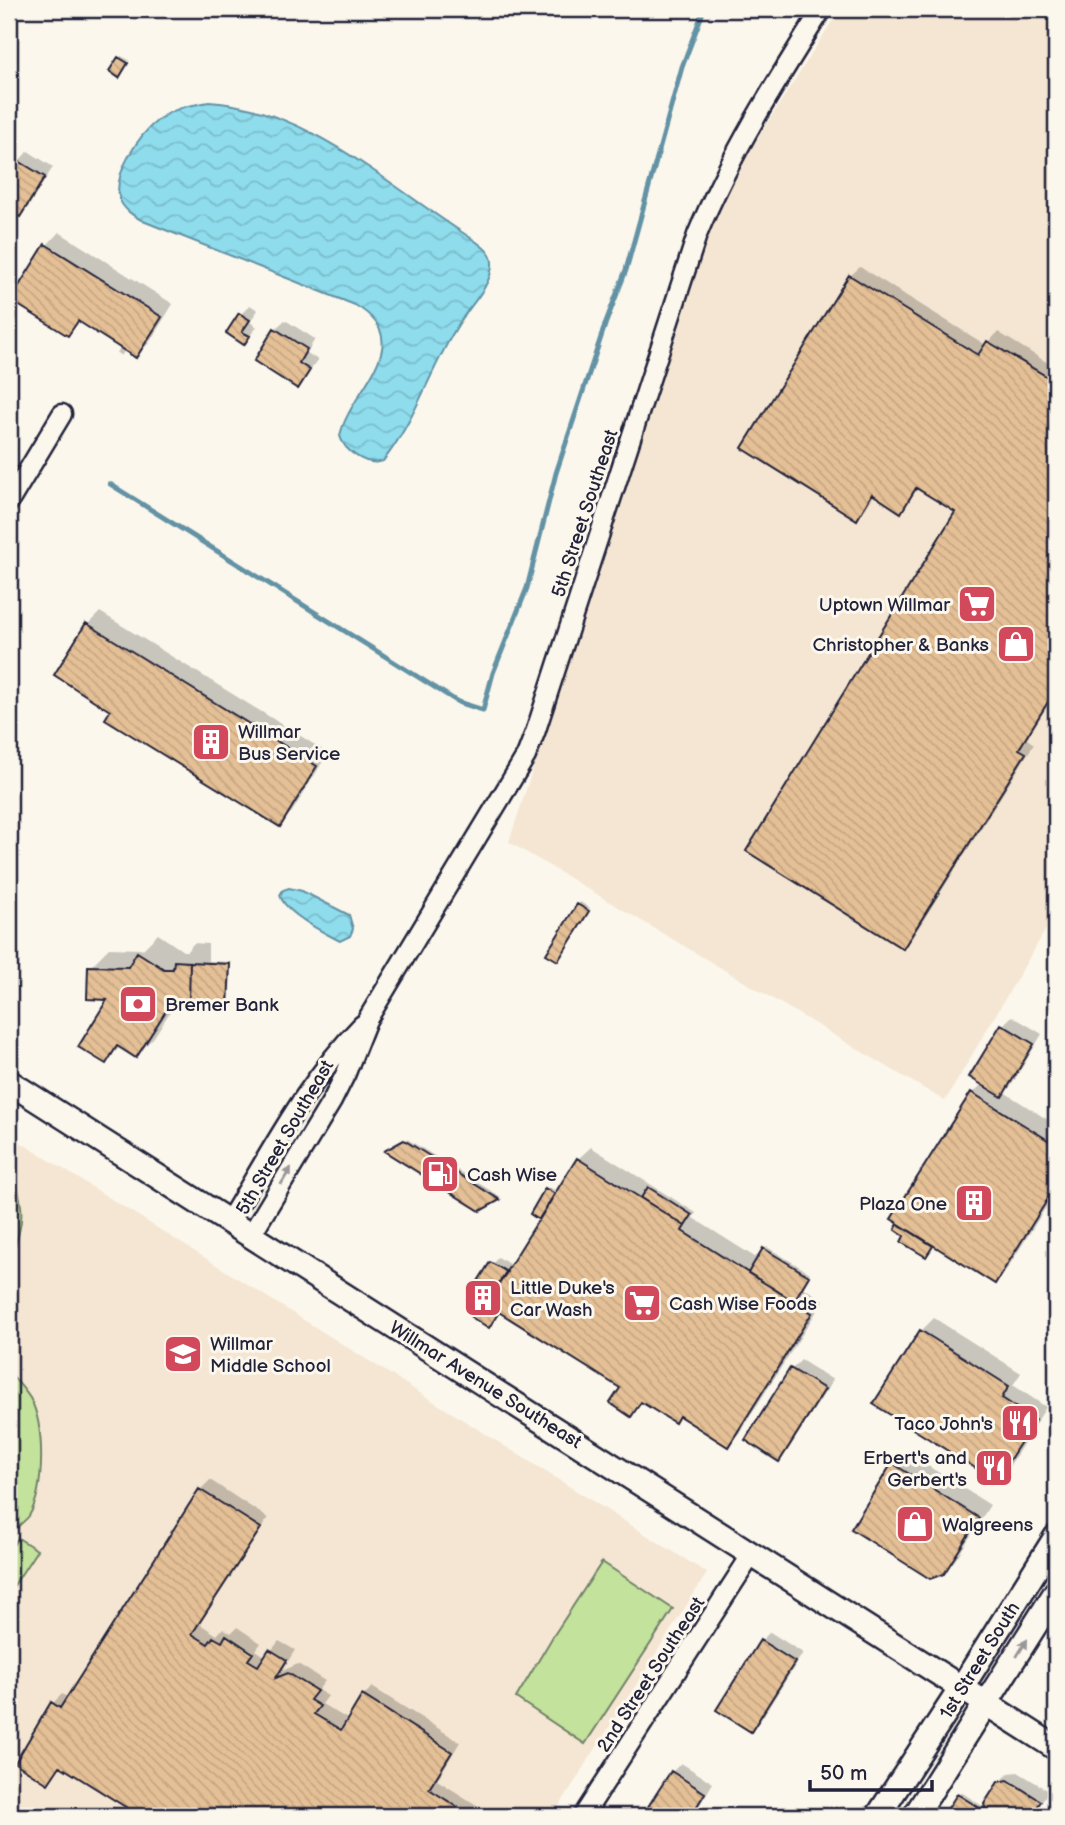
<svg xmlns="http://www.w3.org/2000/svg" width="1065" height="1825" font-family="'Balsamiq Sans',sans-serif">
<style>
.built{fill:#f4e6d2}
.park{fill:#c3e29b;stroke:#72826b;stroke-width:2}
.water{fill:url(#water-waves);stroke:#6392a5;stroke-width:2}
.shadow{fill:#0003}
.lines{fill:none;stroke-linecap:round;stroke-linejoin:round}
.stream{stroke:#6392a5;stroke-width:5}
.building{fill:url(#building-back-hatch);stroke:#22223b;stroke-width:2}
.minor-casing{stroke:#22223b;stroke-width:23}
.major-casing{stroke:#22223b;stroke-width:28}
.minor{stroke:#fbf7ec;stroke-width:18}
.major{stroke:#fbf7ec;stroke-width:23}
.oneway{fill:#99979c}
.labels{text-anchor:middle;stroke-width:6;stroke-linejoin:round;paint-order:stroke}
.street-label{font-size:19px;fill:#22223b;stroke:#fbf7ec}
.poi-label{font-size:19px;fill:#22223b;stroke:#fbf7ec;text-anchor:start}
</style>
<defs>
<pattern id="water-waves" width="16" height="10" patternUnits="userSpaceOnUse" patternTransform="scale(1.75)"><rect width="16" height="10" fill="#8edcec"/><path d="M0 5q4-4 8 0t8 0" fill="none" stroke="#7abccb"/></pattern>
<pattern id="building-back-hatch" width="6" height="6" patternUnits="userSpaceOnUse" patternTransform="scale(1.75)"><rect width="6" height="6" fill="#e5c096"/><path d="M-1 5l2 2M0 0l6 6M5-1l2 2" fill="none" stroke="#c4a582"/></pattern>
</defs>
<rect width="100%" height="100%" fill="#fbf7ec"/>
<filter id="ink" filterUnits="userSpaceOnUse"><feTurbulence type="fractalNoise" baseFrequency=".0143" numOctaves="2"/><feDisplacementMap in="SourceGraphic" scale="14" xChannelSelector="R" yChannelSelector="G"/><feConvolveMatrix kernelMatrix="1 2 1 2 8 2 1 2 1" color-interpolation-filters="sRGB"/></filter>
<g filter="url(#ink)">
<path class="built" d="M840,9H1056V912L945,1101L509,842L720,197Z
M9,1135L707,1573L553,1816H9Z"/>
<path class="park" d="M9,1166C25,1202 26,1223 9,1260Z
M9,1372C16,1380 24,1389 30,1398C45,1425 45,1489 29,1516C25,1521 18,1526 13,1531L9,1528Z
M18,1538L37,1550L11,1590L9,1588V1551Z
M602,1562L673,1609L585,1744L516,1698L552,1638Z"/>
<path class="water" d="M209,102C307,107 394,190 474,240C483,247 493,253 492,265C491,287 469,306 458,325C431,367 415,422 383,461C367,467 344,451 340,436C349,390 421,343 355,305L143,221C134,216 124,210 120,200C111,175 140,134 158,120C173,108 191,105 209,102Z
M289,888L302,891L349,915L353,929L350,936L340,941C324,933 284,912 280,895L283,890Z"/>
<path class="shadow" d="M121,56L129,60L121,73L119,58Z
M28,151L53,167L29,206L20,215L9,208V177L19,161Z
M59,232L173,304L149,343L136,356L126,349L121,356L117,353L121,346L81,321L68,334L13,299L47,245Z
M860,267L986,345L998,332L1056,368V692L1027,739L1034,744L912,938L903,947L957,511L919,487L901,510L875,494L866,508L857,517L850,276Z
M250,305L258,310L250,322L257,327L244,343L229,333L241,314Z
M285,320L315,339L307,353L318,360L298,387L275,329Z
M100,612L328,753L292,812L279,824L113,710L88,624Z
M580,902L590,908L561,957L578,905Z
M158,934L183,951H187L194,943L208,944V961L231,962L230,1000L228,1003L177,1001L154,1037L136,1056L121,1046L106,1061L110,998L90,967L109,948L143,949Z
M1012,1016L1042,1034L1011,1086L1004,1092L1056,1125V1191L1007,1269L994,1282L935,1244L926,1255L907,1235L897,1229L901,1223L894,1219L973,1093L983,1083L1003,1025Z
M407,1139L501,1197L480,1209L388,1149Z
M591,1147L696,1213L693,1218L758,1259L767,1247L810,1273L802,1287L824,1300L740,1432L728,1445L680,1415L644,1402L631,1415L622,1387L500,1311L488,1326L484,1301L473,1293L498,1257L512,1266L541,1219L547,1190L549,1187L558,1192L578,1159Z
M934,1318L1021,1373L1013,1385L1046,1407L1009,1467L996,1479L876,1403L921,1331Z
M801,1360L833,1380L788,1450L779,1460L747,1440L792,1369Z
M906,1452L990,1505L956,1559L943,1573L893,1465Z
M210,1480L268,1518L200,1624L217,1635L223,1628L231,1633L237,1627L261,1643L256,1650L266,1657L279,1641L295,1650L282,1671L298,1664L325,1681L318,1690L328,1696L322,1704L349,1720L363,1696L372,1687L460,1742L437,1780L494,1816H143L62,1765L48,1781L53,1703L62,1694L69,1698L200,1490Z
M770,1632L803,1653L760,1721L751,1730L761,1641Z
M681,1763L713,1783L693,1816H645L672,1772Z
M1018,1772L1049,1791L1031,1816L1020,1811L1016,1816H945L961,1792L987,1809L999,1783L1009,1773Z"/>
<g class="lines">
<path class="stream" d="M110,484L458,702L483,710L493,673L527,588L556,473L606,322L626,270L682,67L704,9"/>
</g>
<path class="building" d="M118,57L128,63L119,78L109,71Z
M17,160L45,177L20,217L9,210V173Z
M45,244L162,317L136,358L78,321L68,336L10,300Z
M849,275L978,355L987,341L1056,382V689L1019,749L1026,753L903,949L746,851L955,512L916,488L901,513L872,494L857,520L742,448Z
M239,313L250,320L242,332L250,336L244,345L226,333Z
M274,328L307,349L299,363L310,370L298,389L254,361Z
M86,623L317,766L280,827L105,719L110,711L54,675Z
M577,904L589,911L558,961L546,954Z
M137,952L164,969H173L174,961L190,962L189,1003H171L136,1058L117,1046L106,1064L78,1047L107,1000L87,999L88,966L128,967Z
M190,962L230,964L228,1004L189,1003Z
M1001,1024L1034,1044L1002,1097L969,1077Z
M971,1092L1056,1145V1186L995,1284L891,1219Z
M404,1140L500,1200L480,1211L384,1151Z
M577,1158L685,1226L682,1231L812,1313L728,1447L679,1416L675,1423L641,1402L631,1417L610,1403L620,1388L486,1304Z
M648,1187L692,1215L685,1226L641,1198Z
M545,1188L555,1194L539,1220L530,1214Z
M898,1224L933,1246L926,1257L901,1242L904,1236L895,1230Z
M763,1248L809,1276L794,1301L748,1273Z
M490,1262L507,1272L486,1304L499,1312L489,1328L471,1317L481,1301L470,1294Z
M920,1330L1009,1386L1002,1398L1035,1420L996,1481L873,1404Z
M790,1368L825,1389L779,1462L745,1440Z
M892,1463L979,1518L944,1574L930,1579L851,1529Z
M199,1489L261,1528L192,1634L208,1644L213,1637L222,1642L226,1635L253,1653L248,1660L258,1666L269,1649L287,1660L276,1678L288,1673L317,1691L310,1700L320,1706L314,1714L341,1730L362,1695L452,1752L429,1789L472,1816H140L60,1766L48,1784L15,1763L51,1702L60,1708Z
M760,1640L795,1662L751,1732L716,1710Z
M671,1771L705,1793L691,1816H642Z
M1008,1780L1041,1801L1032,1816H1025L1017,1812L1015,1816H990L986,1812L984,1804L998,1782Z
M957,1794L991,1815L990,1816H943Z"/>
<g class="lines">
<g class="minor-casing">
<path id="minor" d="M9,502L62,414
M229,1221C270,1154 306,1082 362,1025
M251,1235L332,1101L346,1073L367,1020L526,756L536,730L697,235C730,155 776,82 822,9
M583,1816L752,1554"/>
</g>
<g class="major-casing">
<path id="major" d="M9,1082L1056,1748
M878,1816L962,1687L1056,1537
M915,1816L1056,1592"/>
</g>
<use href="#minor" class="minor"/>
<use href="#major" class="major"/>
</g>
<defs><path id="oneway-solid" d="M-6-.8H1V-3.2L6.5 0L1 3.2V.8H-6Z" transform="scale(1.75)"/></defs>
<g class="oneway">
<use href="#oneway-solid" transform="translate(286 1176) rotate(-59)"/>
<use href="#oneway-solid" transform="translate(1022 1648) rotate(-58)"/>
</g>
</g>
<defs>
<g id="supermarket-square" transform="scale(2.0125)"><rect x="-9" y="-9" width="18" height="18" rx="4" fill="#d1495b" stroke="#fbf7ec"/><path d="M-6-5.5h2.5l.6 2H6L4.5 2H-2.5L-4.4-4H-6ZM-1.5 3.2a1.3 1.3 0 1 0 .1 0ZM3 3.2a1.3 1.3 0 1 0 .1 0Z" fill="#fff"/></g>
<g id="shop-square" transform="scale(2.0125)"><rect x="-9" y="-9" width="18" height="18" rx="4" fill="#d1495b" stroke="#fbf7ec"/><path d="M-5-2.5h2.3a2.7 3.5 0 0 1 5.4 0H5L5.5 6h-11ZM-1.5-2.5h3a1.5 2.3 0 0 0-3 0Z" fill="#fff"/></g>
<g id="building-square" transform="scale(2.0125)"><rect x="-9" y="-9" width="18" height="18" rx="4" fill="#d1495b" stroke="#fbf7ec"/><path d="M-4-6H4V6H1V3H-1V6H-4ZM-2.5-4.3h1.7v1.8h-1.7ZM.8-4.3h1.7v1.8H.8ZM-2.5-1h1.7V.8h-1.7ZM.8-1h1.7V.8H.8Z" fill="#fff"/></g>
<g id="bank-square" transform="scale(2.0125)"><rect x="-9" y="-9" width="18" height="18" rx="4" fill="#d1495b" stroke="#fbf7ec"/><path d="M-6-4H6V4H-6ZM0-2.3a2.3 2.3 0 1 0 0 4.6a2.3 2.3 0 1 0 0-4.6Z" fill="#fff"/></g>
<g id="fuel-square" transform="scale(2.0125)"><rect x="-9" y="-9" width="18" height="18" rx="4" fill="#d1495b" stroke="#fbf7ec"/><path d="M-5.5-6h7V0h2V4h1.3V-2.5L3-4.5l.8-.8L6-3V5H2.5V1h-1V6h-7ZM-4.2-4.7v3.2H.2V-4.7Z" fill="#fff"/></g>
<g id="school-square" transform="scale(2.0125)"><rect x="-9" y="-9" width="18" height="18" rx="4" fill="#d1495b" stroke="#fbf7ec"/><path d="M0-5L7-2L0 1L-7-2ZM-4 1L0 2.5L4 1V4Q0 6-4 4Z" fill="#fff"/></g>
<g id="restaurant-square" transform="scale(2.0125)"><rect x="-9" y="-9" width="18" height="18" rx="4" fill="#d1495b" stroke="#fbf7ec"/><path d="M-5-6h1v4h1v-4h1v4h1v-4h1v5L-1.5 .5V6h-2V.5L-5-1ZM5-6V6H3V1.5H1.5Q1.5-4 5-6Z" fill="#fff"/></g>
</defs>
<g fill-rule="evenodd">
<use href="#supermarket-square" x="977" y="604"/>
<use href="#shop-square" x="1016" y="644"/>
<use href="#building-square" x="211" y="742"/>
<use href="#bank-square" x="138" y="1004"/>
<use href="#fuel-square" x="440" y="1174"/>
<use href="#building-square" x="974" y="1203"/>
<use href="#building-square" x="483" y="1298"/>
<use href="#supermarket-square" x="642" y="1303"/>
<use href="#school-square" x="183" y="1354"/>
<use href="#restaurant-square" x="1020" y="1423"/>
<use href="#restaurant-square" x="994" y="1468"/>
<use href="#shop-square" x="915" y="1524"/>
</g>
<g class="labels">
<g class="street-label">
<text transform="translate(584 513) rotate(-72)" y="7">5th Street Southeast</text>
<text transform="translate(284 1137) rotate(-60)" y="7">5th Street Southeast</text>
<text transform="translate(486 1384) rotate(32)" y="7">Willmar Avenue Southeast</text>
<text transform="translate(979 1660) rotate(-58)" y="7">1st Street South</text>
<text transform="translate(650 1674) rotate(-57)" y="7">2nd Street Southeast</text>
</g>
<g class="poi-label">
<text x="950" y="611" text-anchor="end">Uptown Willmar</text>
<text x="989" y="651" text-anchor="end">Christopher &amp; Banks</text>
<text x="238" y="738">Willmar<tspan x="238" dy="22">Bus Service</tspan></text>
<text x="165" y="1011">Bremer Bank</text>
<text x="467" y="1181">Cash Wise</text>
<text x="947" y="1210" text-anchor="end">Plaza One</text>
<text x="510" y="1294">Little Duke's<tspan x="510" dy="22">Car Wash</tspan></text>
<text x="669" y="1310">Cash Wise Foods</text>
<text x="210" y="1350">Willmar<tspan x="210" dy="22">Middle School</tspan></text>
<text x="993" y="1430" text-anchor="end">Taco John's</text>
<text x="967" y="1464" text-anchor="end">Erbert's and<tspan x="967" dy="22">Gerbert's</tspan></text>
<text x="942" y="1531">Walgreens</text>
</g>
</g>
<rect width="1065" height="1825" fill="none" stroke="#fbf7ec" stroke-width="35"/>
<rect x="18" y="18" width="1030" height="1790" fill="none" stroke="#22223b" stroke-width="2.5" filter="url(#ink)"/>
<path d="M810 1780v10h122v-10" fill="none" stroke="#22223b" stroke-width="3.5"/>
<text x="820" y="1780" font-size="21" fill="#22223b" stroke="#fbf7ec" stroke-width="5" paint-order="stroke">50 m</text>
</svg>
